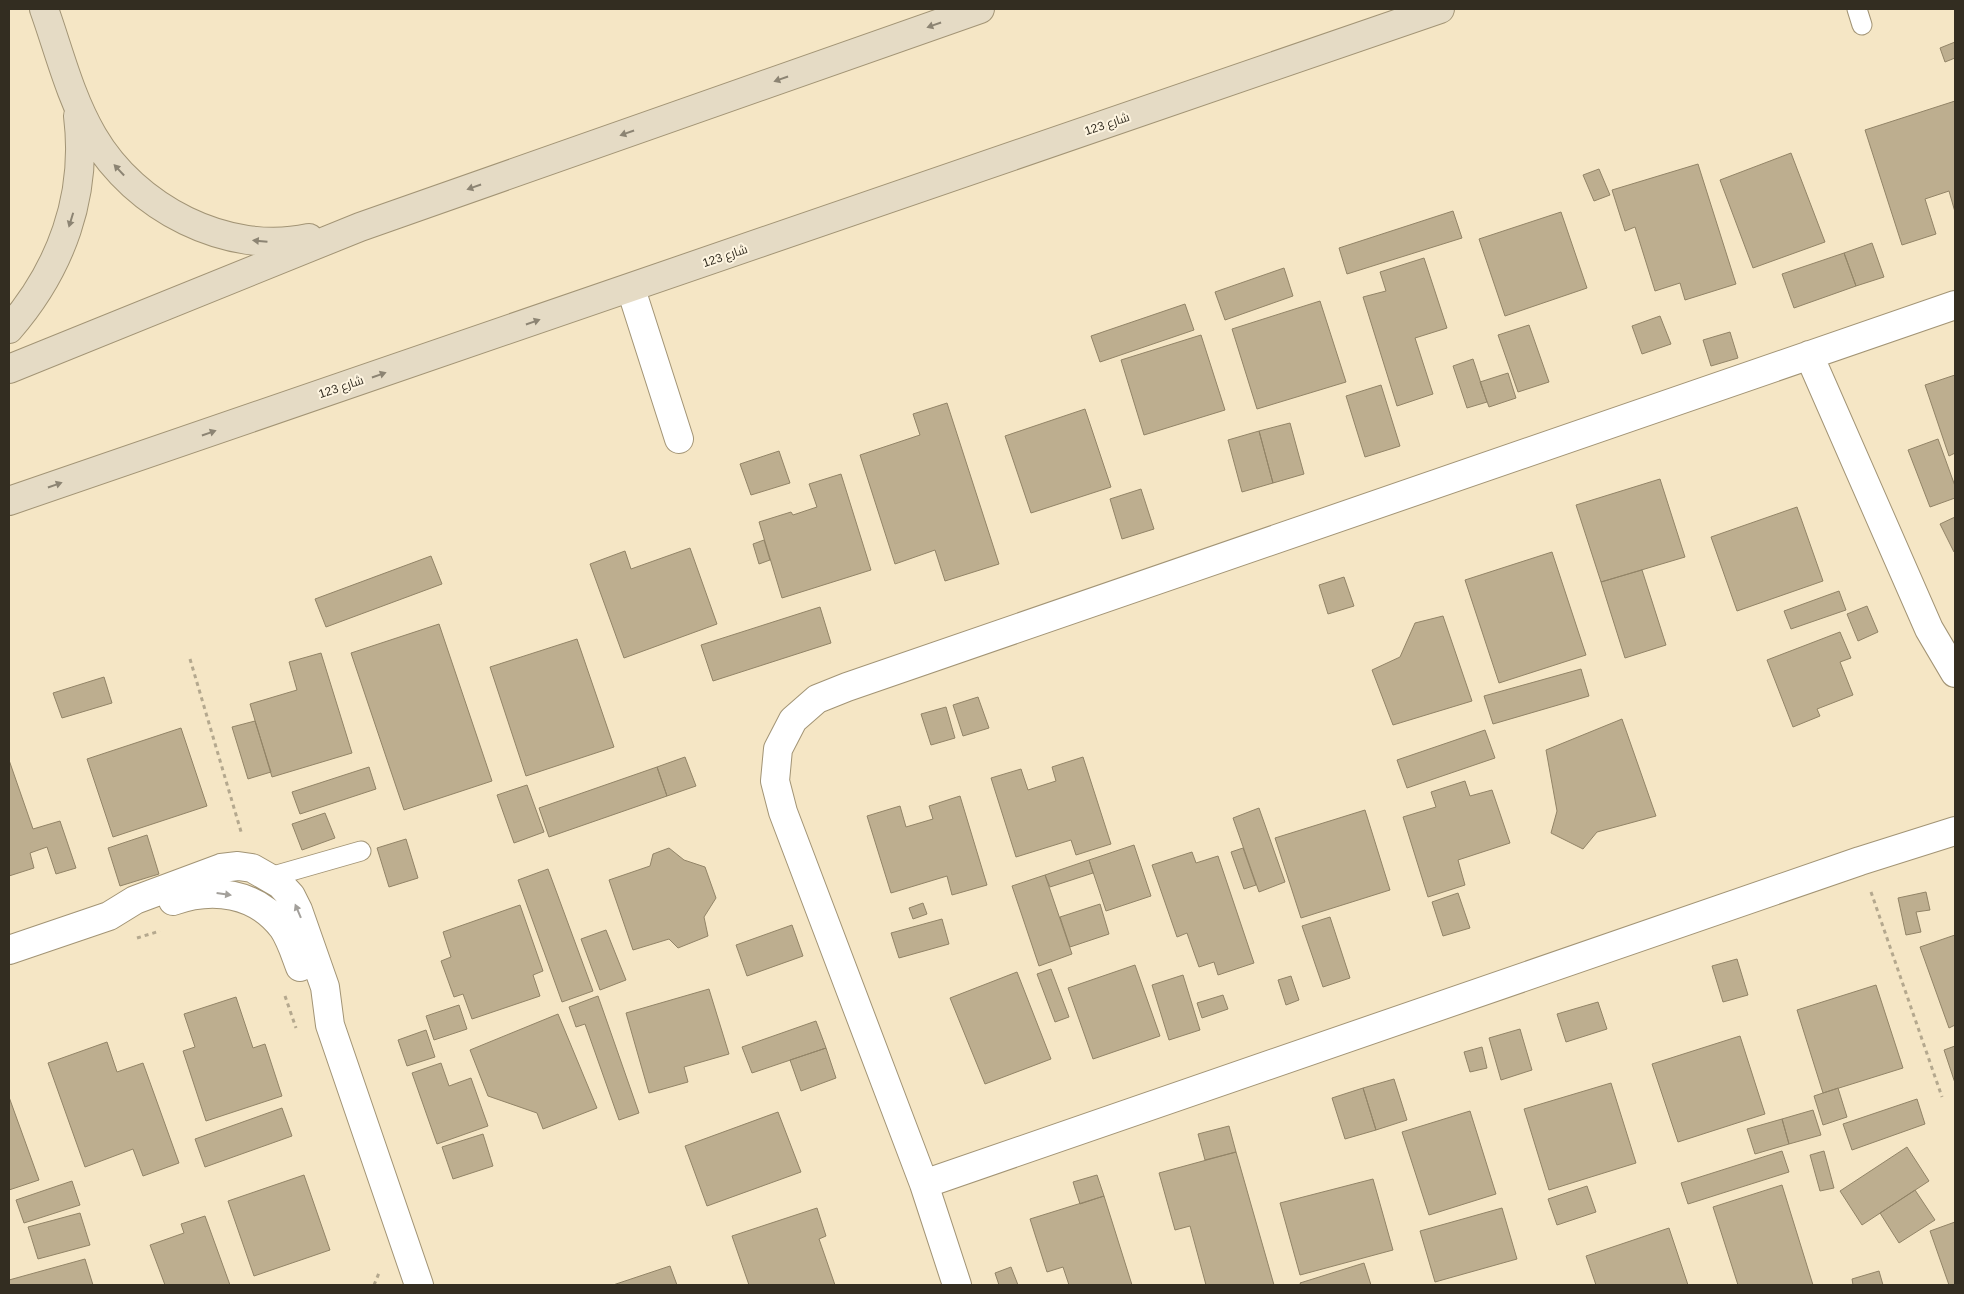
<svg xmlns="http://www.w3.org/2000/svg" width="1964" height="1294" font-family="Arial,Cairo,sans-serif">
<style>
.building{fill:#bdae8f;stroke:#928467}
.lines{fill:none;stroke-linecap:round;stroke-linejoin:round}
.lane-casing{stroke:#a29475;stroke-width:21}
.street-casing{stroke:#a29475;stroke-width:30}
.secondary-casing{stroke:#a29475;stroke-width:30}
.path{stroke:#b4a88e;stroke-width:3;stroke-dasharray:4 4;stroke-linecap:butt}
.lane{stroke:#fff;stroke-width:19}
.street{stroke:#fff;stroke-width:28}
.secondary{stroke:#e5dbc5;stroke-width:28}
.oneway{fill:#8c8473}
.oneway2{fill:#a3a09b}
.labels{text-anchor:middle;stroke-width:4;stroke-linejoin:round;paint-order:stroke}
.street-label{font-size:12px;fill:#332d21;stroke:#fdf4e0}
</style>
<rect width="100%" height="100%" fill="#f5e6c5"/>
<path class="building" d="M1955,42V58L1945,62L1940,48Z
M1955,101V212L1949,191L1925,199L1936,234L1902,245L1865,130Z
M1791,153L1825,242L1753,268L1720,180Z
M1698,164L1736,284L1685,300L1680,283L1655,291L1635,227L1625,231L1612,190Z
M1599,169L1610,195L1594,201L1583,175Z
M1453,211L1462,238L1347,274L1339,248Z
M1561,212L1587,288L1505,316L1479,239Z
M1872,243L1884,277L1856,286L1844,253Z
M1844,253L1856,286L1794,308L1782,274Z
M1424,258L1447,328L1415,338L1433,394L1397,406L1363,297L1386,291L1380,272Z
M1284,268L1293,296L1225,320L1215,292Z
M1320,301L1346,382L1257,409L1232,329Z
M1185,304L1194,330L1100,362L1091,336Z
M1660,316L1671,344L1642,354L1632,326Z
M1529,325L1549,382L1518,392L1498,335Z
M1730,332L1738,358L1711,366L1703,340Z
M1201,335L1225,410L1144,435L1121,360Z
M1473,359L1487,402L1467,408L1453,366Z
M1508,373L1516,398L1489,407L1480,382Z
M1955,375V453L1949,456L1925,385Z
M1381,385L1400,446L1365,457L1346,396Z
M947,403L999,564L945,581L935,550L895,564L860,455L920,435L913,414Z
M1085,409L1111,487L1031,513L1005,436Z
M1290,423L1304,474L1273,483L1259,431Z
M1259,431L1273,483L1242,492L1228,440Z
M1938,439L1955,486V498L1930,507L1908,450Z
M779,451L790,483L751,495L740,464Z
M841,474L871,570L782,598L759,522L791,512L793,515L817,507L809,484Z
M1660,479L1685,557L1601,582L1576,505Z
M1141,489L1154,529L1122,539L1110,499Z
M1797,507L1823,581L1737,611L1711,537Z
M1955,517V551L1954,552L1940,524Z
M764,540L770,560L759,564L753,544Z
M690,548L717,624L624,658L590,564L625,551L631,569Z
M1552,552L1586,655L1499,683L1465,580Z
M431,556L442,584L326,627L315,599Z
M1642,570L1666,645L1625,658L1601,582Z
M1344,577L1354,606L1328,614L1319,585Z
M1839,591L1846,610L1791,629L1784,611Z
M1867,606L1878,632L1858,641L1847,614Z
M820,607L831,643L713,681L701,645Z
M1443,616L1472,701L1393,725L1372,670L1400,657L1415,623Z
M439,624L492,781L404,810L351,653Z
M1840,632L1851,658L1840,662L1853,695L1817,709L1820,716L1793,727L1767,660Z
M577,639L614,747L526,776L490,667Z
M321,653L352,753L272,777L250,704L297,690L289,662Z
M1581,669L1589,696L1493,724L1484,696Z
M104,677L112,703L62,718L53,693Z
M978,697L989,728L963,736L953,705Z
M946,707L955,738L931,745L921,714Z
M1622,719L1656,816L1597,832L1583,849L1551,833L1557,811L1546,750Z
M255,721L271,772L248,779L232,727Z
M181,728L207,806L113,837L87,759Z
M1485,730L1495,758L1407,788L1397,760Z
M685,757L696,786L667,796L657,767Z
M1083,757L1111,844L1076,855L1071,840L1016,857L991,778L1021,769L1028,790L1056,781L1052,767Z
M9,760L33,829L60,821L76,868L56,874L47,847L30,853L34,868L9,876Z
M369,767L376,789L300,814L292,792Z
M657,767L667,796L549,837L539,808Z
M1465,781L1470,796L1492,790L1510,843L1458,860L1465,885L1428,897L1403,817L1436,807L1431,792Z
M527,785L544,832L514,843L497,795Z
M960,796L987,885L952,895L947,876L891,893L867,816L900,806L906,827L933,819L929,806Z
M1259,808L1285,882L1259,892L1233,818Z
M1365,810L1390,890L1301,918L1275,838Z
M325,813L335,838L302,850L292,824Z
M147,835L159,874L120,886L108,848Z
M406,839L418,878L389,887L377,848Z
M1134,845L1151,896L1106,911L1089,860Z
M669,848L684,860L705,867L716,898L704,917L708,936L678,948L669,939L633,950L609,880L650,866L653,854Z
M1243,848L1256,885L1244,889L1231,852Z
M1192,852L1196,863L1218,856L1254,963L1218,975L1214,962L1199,967L1187,933L1177,937L1152,865Z
M1089,860L1093,873L1050,887L1045,875Z
M548,869L593,991L562,1002L518,880Z
M1045,875L1072,954L1039,966L1012,886Z
M1926,892L1930,910L1916,912L1921,932L1906,935L1898,898Z
M1458,893L1470,928L1443,936L1432,902Z
M923,903L927,914L913,919L909,908Z
M1100,904L1109,934L1070,947L1060,917Z
M520,905L543,971L533,975L540,996L472,1019L463,994L454,997L441,961L451,957L443,932Z
M1330,917L1350,978L1323,987L1302,926Z
M942,919L949,944L899,958L891,933Z
M792,925L803,956L747,976L736,945Z
M606,930L626,980L600,990L581,939Z
M1955,935V1025L1949,1028L1920,947Z
M1737,959L1748,995L1723,1002L1712,966Z
M1135,965L1160,1036L1093,1059L1068,988Z
M1051,969L1069,1017L1055,1022L1037,974Z
M1017,972L1051,1059L985,1084L950,998Z
M1183,975L1200,1030L1169,1040L1152,985Z
M1291,976L1299,1000L1286,1005L1278,980Z
M1876,985L1903,1068L1823,1093L1797,1010Z
M709,989L729,1054L684,1067L688,1082L649,1093L626,1013Z
M1223,995L1228,1009L1202,1018L1197,1003Z
M598,996L639,1113L619,1120L585,1024L576,1027L569,1007Z
M236,997L253,1048L265,1044L282,1096L206,1121L183,1051L195,1047L184,1014Z
M1598,1002L1607,1029L1566,1042L1557,1014Z
M459,1005L467,1029L434,1040L426,1016Z
M558,1014L597,1108L543,1129L537,1113L488,1096L470,1050Z
M816,1021L826,1048L752,1073L742,1047Z
M1520,1029L1532,1070L1501,1080L1489,1038Z
M426,1030L435,1057L407,1066L398,1040Z
M1740,1036L1765,1114L1678,1142L1652,1064Z
M107,1042L117,1072L143,1063L179,1163L143,1176L133,1149L85,1167L48,1063Z
M1955,1046V1083L1944,1050Z
M1482,1047L1487,1068L1470,1072L1464,1052Z
M826,1048L836,1078L801,1091L790,1060Z
M441,1063L449,1086L471,1078L488,1126L437,1144L412,1073Z
M1394,1079L1407,1120L1376,1130L1363,1088Z
M1611,1083L1636,1163L1549,1190L1524,1109Z
M1363,1088L1376,1130L1345,1139L1332,1098Z
M1838,1088L1847,1117L1823,1125L1814,1096Z
M9,1097L39,1180L9,1190Z
M1917,1099L1925,1124L1852,1150L1843,1124Z
M282,1108L292,1136L205,1167L195,1139Z
M1813,1110L1821,1135L1789,1144L1782,1119Z
M1470,1111L1496,1194L1429,1215L1402,1132Z
M778,1112L801,1172L707,1206L685,1146Z
M1782,1119L1789,1144L1755,1154L1747,1129Z
M1229,1126L1236,1152L1205,1160L1198,1134Z
M483,1134L493,1166L453,1179L442,1147Z
M1907,1147L1929,1181L1862,1225L1840,1191Z
M1782,1151L1789,1172L1688,1204L1681,1183Z
M1824,1151L1834,1188L1820,1191L1810,1155Z
M1236,1152L1274,1285H1206L1190,1226L1175,1230L1159,1173Z
M304,1175L330,1250L254,1276L228,1201Z
M1097,1175L1104,1196L1080,1204L1073,1182Z
M1373,1179L1393,1250L1300,1275L1280,1203Z
M72,1181L80,1205L24,1223L16,1200Z
M1782,1185L1813,1285H1738L1713,1207Z
M1587,1186L1596,1212L1557,1225L1548,1199Z
M1915,1190L1935,1220L1899,1243L1880,1213Z
M1104,1196L1132,1285H1069L1063,1267L1047,1272L1030,1219Z
M817,1208L826,1236L819,1239L835,1285H749L732,1236Z
M1502,1208L1517,1259L1435,1282L1420,1231Z
M80,1213L90,1245L38,1259L28,1227Z
M205,1216L230,1285H165L150,1245L184,1233L181,1224Z
M1955,1222V1285H1949L1930,1231Z
M1669,1228L1688,1285H1596L1586,1256Z
M85,1259L93,1285H9V1280Z
M1364,1263L1371,1285H1301L1300,1283Z
M670,1266L677,1285H613Z
M1011,1267L1018,1285H999L995,1273Z
M1879,1271L1883,1285H1853L1852,1279Z"/>
<g class="lines">
<g class="lane-casing">
<path id="lane" d="M1857,9L1862,25
M270,877L361,851"/>
</g>
<g class="street-casing">
<path id="street" d="M631,289L679,439
M1809,355L1929,629L1955,673
M173,901C212,887 256,892 283,928C291,940 295,954 300,967
M9,950L109,916L135,900L221,868L238,866L252,868L280,884L291,896L298,910L325,987L330,1025L419,1285
M924,1184L1860,861L1955,831
M957,1285L924,1184L783,812L775,781L778,749L793,720L817,699L847,687L1955,305"/>
</g>
<g class="secondary-casing">
<path id="secondary" d="M44,9C59,51 70,97 93,136C135,208 227,256 309,238
M9,329C61,269 88,196 78,116
M9,369L360,227L980,9
M9,501L1440,9"/>
</g>
<path class="path" d="M190,659L242,835
M1871,892L1942,1097
M137,938L160,931
M285,996L296,1028
M374,1285L379,1273"/>
<use href="#lane" class="lane"/>
<use href="#street" class="street"/>
<use href="#secondary" class="secondary"/>
</g>
<defs><path id="oneway-solid" d="M-6-.8H1V-3.2L6.5 0L1 3.2V.8H-6Z" transform="scale(1.25)"/></defs>
<g class="oneway">
<use href="#oneway-solid" transform="translate(934 25) rotate(161)"/>
<use href="#oneway-solid" transform="translate(781 79) rotate(161)"/>
<use href="#oneway-solid" transform="translate(627 133) rotate(161)"/>
<use href="#oneway-solid" transform="translate(119 170) rotate(-133)"/>
<use href="#oneway-solid" transform="translate(474 187) rotate(161)"/>
<use href="#oneway-solid" transform="translate(71 220) rotate(107)"/>
<use href="#oneway-solid" transform="translate(260 241) rotate(-175)"/>
<use href="#oneway-solid" transform="translate(533 322) rotate(-19)"/>
<use href="#oneway-solid" transform="translate(379 375) rotate(-19)"/>
<use href="#oneway-solid" transform="translate(209 433) rotate(-19)"/>
<use href="#oneway-solid" transform="translate(55 485) rotate(-19)"/>
</g>
<g class="oneway2">
<use href="#oneway-solid" transform="translate(224 894) rotate(8)"/>
<use href="#oneway-solid" transform="translate(298 911) rotate(-113)"/>
</g>
<g class="labels">
<g class="street-label">
<text transform="translate(1107 124) rotate(-19)" y="4">شارع 123</text>
<text transform="translate(725 256) rotate(-19)" y="4">شارع 123</text>
<text transform="translate(341 387) rotate(-19)" y="4">شارع 123</text>
</g>
</g>
<rect width="1964" height="1294" fill="none" stroke="#332d21" stroke-width="20"/>
</svg>
